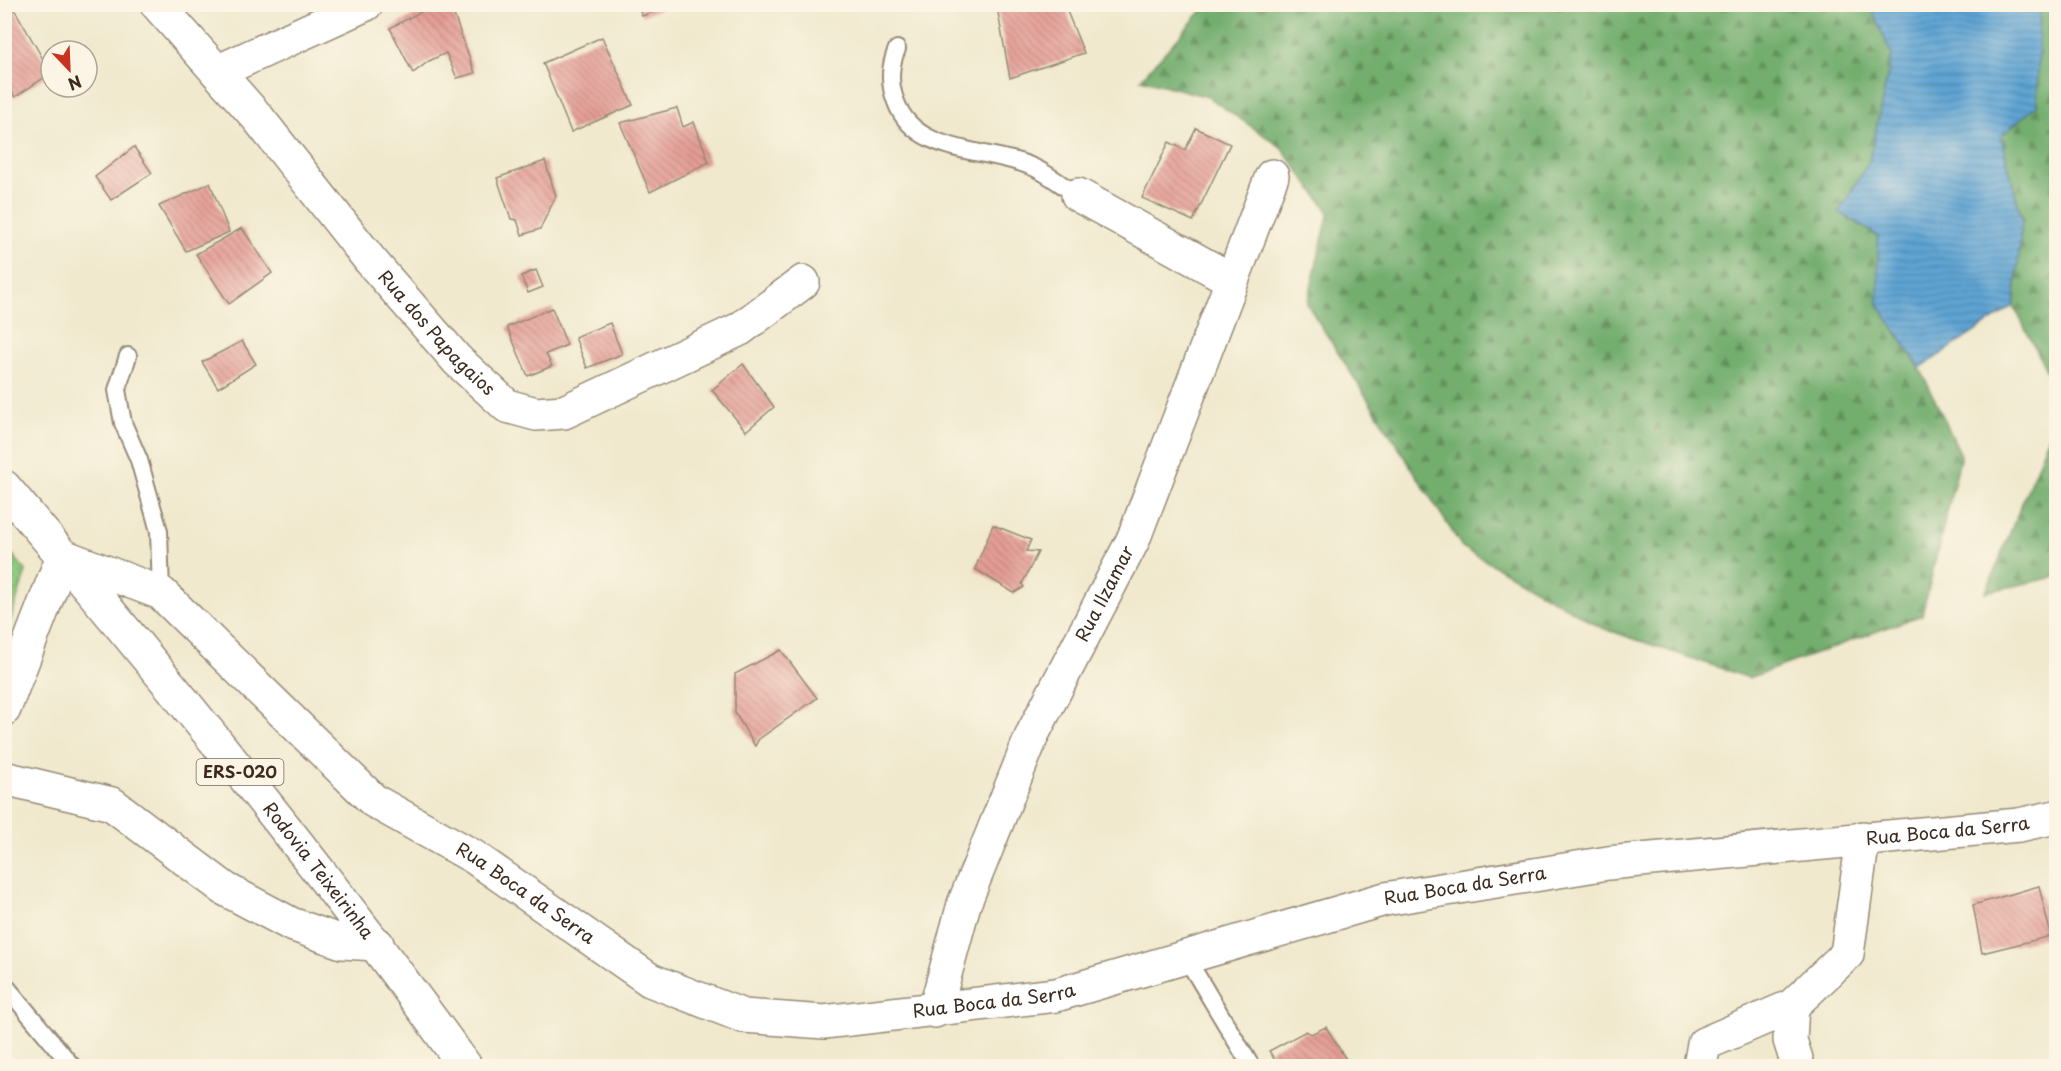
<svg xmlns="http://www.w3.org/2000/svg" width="2061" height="1071" font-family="'Playpen Sans',sans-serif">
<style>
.grass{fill:url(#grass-dots);stroke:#657a4e;stroke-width:1.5}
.forest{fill:url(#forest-firs);stroke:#576c46;stroke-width:1.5}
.water{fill:url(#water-rules);stroke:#4c6779;stroke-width:1.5}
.building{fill:url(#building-back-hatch)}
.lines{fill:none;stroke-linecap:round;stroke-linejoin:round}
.service-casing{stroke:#968a76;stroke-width:20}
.minor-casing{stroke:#968a76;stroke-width:36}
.primary-casing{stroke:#968a76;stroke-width:36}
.service{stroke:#fff;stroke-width:16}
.minor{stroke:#fff;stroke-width:33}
.primary{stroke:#fff;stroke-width:33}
.labels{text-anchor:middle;stroke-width:4.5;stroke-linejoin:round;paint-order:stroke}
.shield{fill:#fcf5e5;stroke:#75675a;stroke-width:1.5}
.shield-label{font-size:16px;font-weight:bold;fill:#3b2a1e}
.street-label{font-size:18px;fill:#3b2a1e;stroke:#fcf5e5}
</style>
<defs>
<pattern id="grass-dots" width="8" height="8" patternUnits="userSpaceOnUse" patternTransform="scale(1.5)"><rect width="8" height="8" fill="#8fca7f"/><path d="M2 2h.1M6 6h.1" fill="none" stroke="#76a467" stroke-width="1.8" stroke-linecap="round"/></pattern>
<pattern id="forest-firs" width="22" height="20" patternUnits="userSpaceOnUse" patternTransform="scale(1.5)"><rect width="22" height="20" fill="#73ae6e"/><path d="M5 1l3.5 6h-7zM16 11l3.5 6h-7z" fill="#608e5a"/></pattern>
<pattern id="water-rules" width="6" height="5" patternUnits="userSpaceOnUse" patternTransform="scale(1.5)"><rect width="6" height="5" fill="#5ea4d4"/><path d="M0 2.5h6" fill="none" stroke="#4f86ab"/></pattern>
<pattern id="building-back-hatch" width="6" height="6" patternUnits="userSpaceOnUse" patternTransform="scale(1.5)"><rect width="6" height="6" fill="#e59e96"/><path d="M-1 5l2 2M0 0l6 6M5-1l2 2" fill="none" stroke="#bb817a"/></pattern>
</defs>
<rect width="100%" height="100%" fill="#fcf5e5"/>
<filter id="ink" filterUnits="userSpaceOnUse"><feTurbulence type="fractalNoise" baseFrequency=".0167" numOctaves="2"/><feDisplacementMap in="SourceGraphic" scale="12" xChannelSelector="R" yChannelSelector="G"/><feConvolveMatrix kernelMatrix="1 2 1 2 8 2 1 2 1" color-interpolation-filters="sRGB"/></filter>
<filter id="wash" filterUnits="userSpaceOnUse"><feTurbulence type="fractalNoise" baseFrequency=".008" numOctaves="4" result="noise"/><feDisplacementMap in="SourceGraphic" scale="24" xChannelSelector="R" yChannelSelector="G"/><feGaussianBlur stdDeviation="1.35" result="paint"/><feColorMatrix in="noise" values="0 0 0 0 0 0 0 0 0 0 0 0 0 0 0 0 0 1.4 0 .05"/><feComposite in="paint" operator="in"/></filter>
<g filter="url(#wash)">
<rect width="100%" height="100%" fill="#f0e9ce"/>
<path class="grass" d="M5,546L26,571L5,637Z"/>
<path class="forest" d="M1207,5H1870L1892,55L1869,162L1839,212L1879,236L1878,304L1920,368L1961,455L1922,615L1749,678L1602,628L1462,547L1307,304L1329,212L1281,147L1208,97L1141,79Z
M2040,5H2056V390L2014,306L2022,220L2001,135L2037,105Z
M2056,419V577L1986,592Z"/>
<path class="water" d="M1870,5H2040L2037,105L2001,136L2022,220L2014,306L1920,368L1878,304V236L1839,212L1869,162L1892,55Z"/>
<g id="blocks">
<path class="building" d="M4,4L16,12L51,73L15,97L4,80Z
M435,4H450L475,73L457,78L446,53L429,61L413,73L390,28Z
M637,4H671V5L642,16Z
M1005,4H1064L1084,53L1010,78L998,13Z
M602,37L633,105L571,132L543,63Z
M677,108L683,127L694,122L709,162L650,192L620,123Z
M1196,128L1230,144L1193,221L1142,198L1169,142L1185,150Z
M134,147L152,173L111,200L95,177Z
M545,161L556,196L540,229L522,235L517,220L511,219L497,178Z
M210,183L229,232L186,251L159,206Z
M242,228L272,273L229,304L196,254Z
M536,270L543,287L528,293L521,276Z
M552,308L567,345L546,354L552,366L528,376L507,327Z
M610,323L622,354L587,368L575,337Z
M242,341L256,364L218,388L202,362Z
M743,364L774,407L746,431L712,390Z
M993,525L1031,540L1026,551L1038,552L1022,584L1024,587L1014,593L975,569Z
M781,650L817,698L759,739L755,746L735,713V674Z
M2039,886L2051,936L1982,953L1973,905Z
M1326,1027L1350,1066H1279L1269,1051L1306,1031L1311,1034Z"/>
</g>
</g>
<g filter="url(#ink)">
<use href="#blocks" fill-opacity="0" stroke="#968a76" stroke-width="1.5"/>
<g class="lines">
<g class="service-casing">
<path id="service" d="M897,49C889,67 889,84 896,102C916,157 990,147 1035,168C1050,175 1064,187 1078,195
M128,356L117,390L123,423L139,460L159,531L161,593
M1187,959L1251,1066
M4,984L72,1066"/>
</g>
<g class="minor-casing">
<g id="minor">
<path id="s1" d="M157,4L258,118L370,260L457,360L507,406L536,414L564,412L740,329L803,282"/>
<path d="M217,72L366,4"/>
<path d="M1078,195L1232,280"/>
<path id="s2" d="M4,709L63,556L161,593L374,801L474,857L650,980L743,1016L824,1022L1056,995L1385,899L1608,863L2019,825L2056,817"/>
<path d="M4,778L112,804L225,889L291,924L342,942L377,944"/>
<path id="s3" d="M935,1011L964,904L1033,733L1133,540L1272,176"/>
<path d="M1796,1059L1790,1040L1792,1006L1847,954L1863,838"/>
<path d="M1700,1066L1704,1044L1792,1006"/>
</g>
</g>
<g class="primary-casing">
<g id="primary">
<path id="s4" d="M4,487C164,675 321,866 465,1066"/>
</g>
</g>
<use href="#service" class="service"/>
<use href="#minor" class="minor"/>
<use href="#primary" class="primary"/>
</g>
</g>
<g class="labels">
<rect class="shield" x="196.5" y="759" width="87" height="26" rx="4.5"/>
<g class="shield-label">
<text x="240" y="778">ERS-020</text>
</g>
<g class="street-label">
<text dy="6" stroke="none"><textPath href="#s1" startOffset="432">Rua dos Papagaios</textPath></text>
<text dy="6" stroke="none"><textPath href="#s3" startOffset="452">Rua Ilzamar</textPath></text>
<text dy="6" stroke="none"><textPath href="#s2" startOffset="2220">Rua Boca da Serra</textPath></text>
<text dy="6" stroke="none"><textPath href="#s4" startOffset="496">Rodovia Teixeirinha</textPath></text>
<text dy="6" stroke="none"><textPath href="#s2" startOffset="1734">Rua Boca da Serra</textPath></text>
<text dy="6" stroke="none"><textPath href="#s2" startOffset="744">Rua Boca da Serra</textPath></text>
<text dy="6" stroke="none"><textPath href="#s2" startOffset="1248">Rua Boca da Serra</textPath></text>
</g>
</g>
<rect width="2061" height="1071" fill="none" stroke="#fcf5e5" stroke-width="24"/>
<g transform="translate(69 69) rotate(157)"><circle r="28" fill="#fcf5e5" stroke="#afa495" stroke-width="1.5"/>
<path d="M0-4.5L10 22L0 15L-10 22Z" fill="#c8321e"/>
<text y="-9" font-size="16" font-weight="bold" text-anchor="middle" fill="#3b2a1e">N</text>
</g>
</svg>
